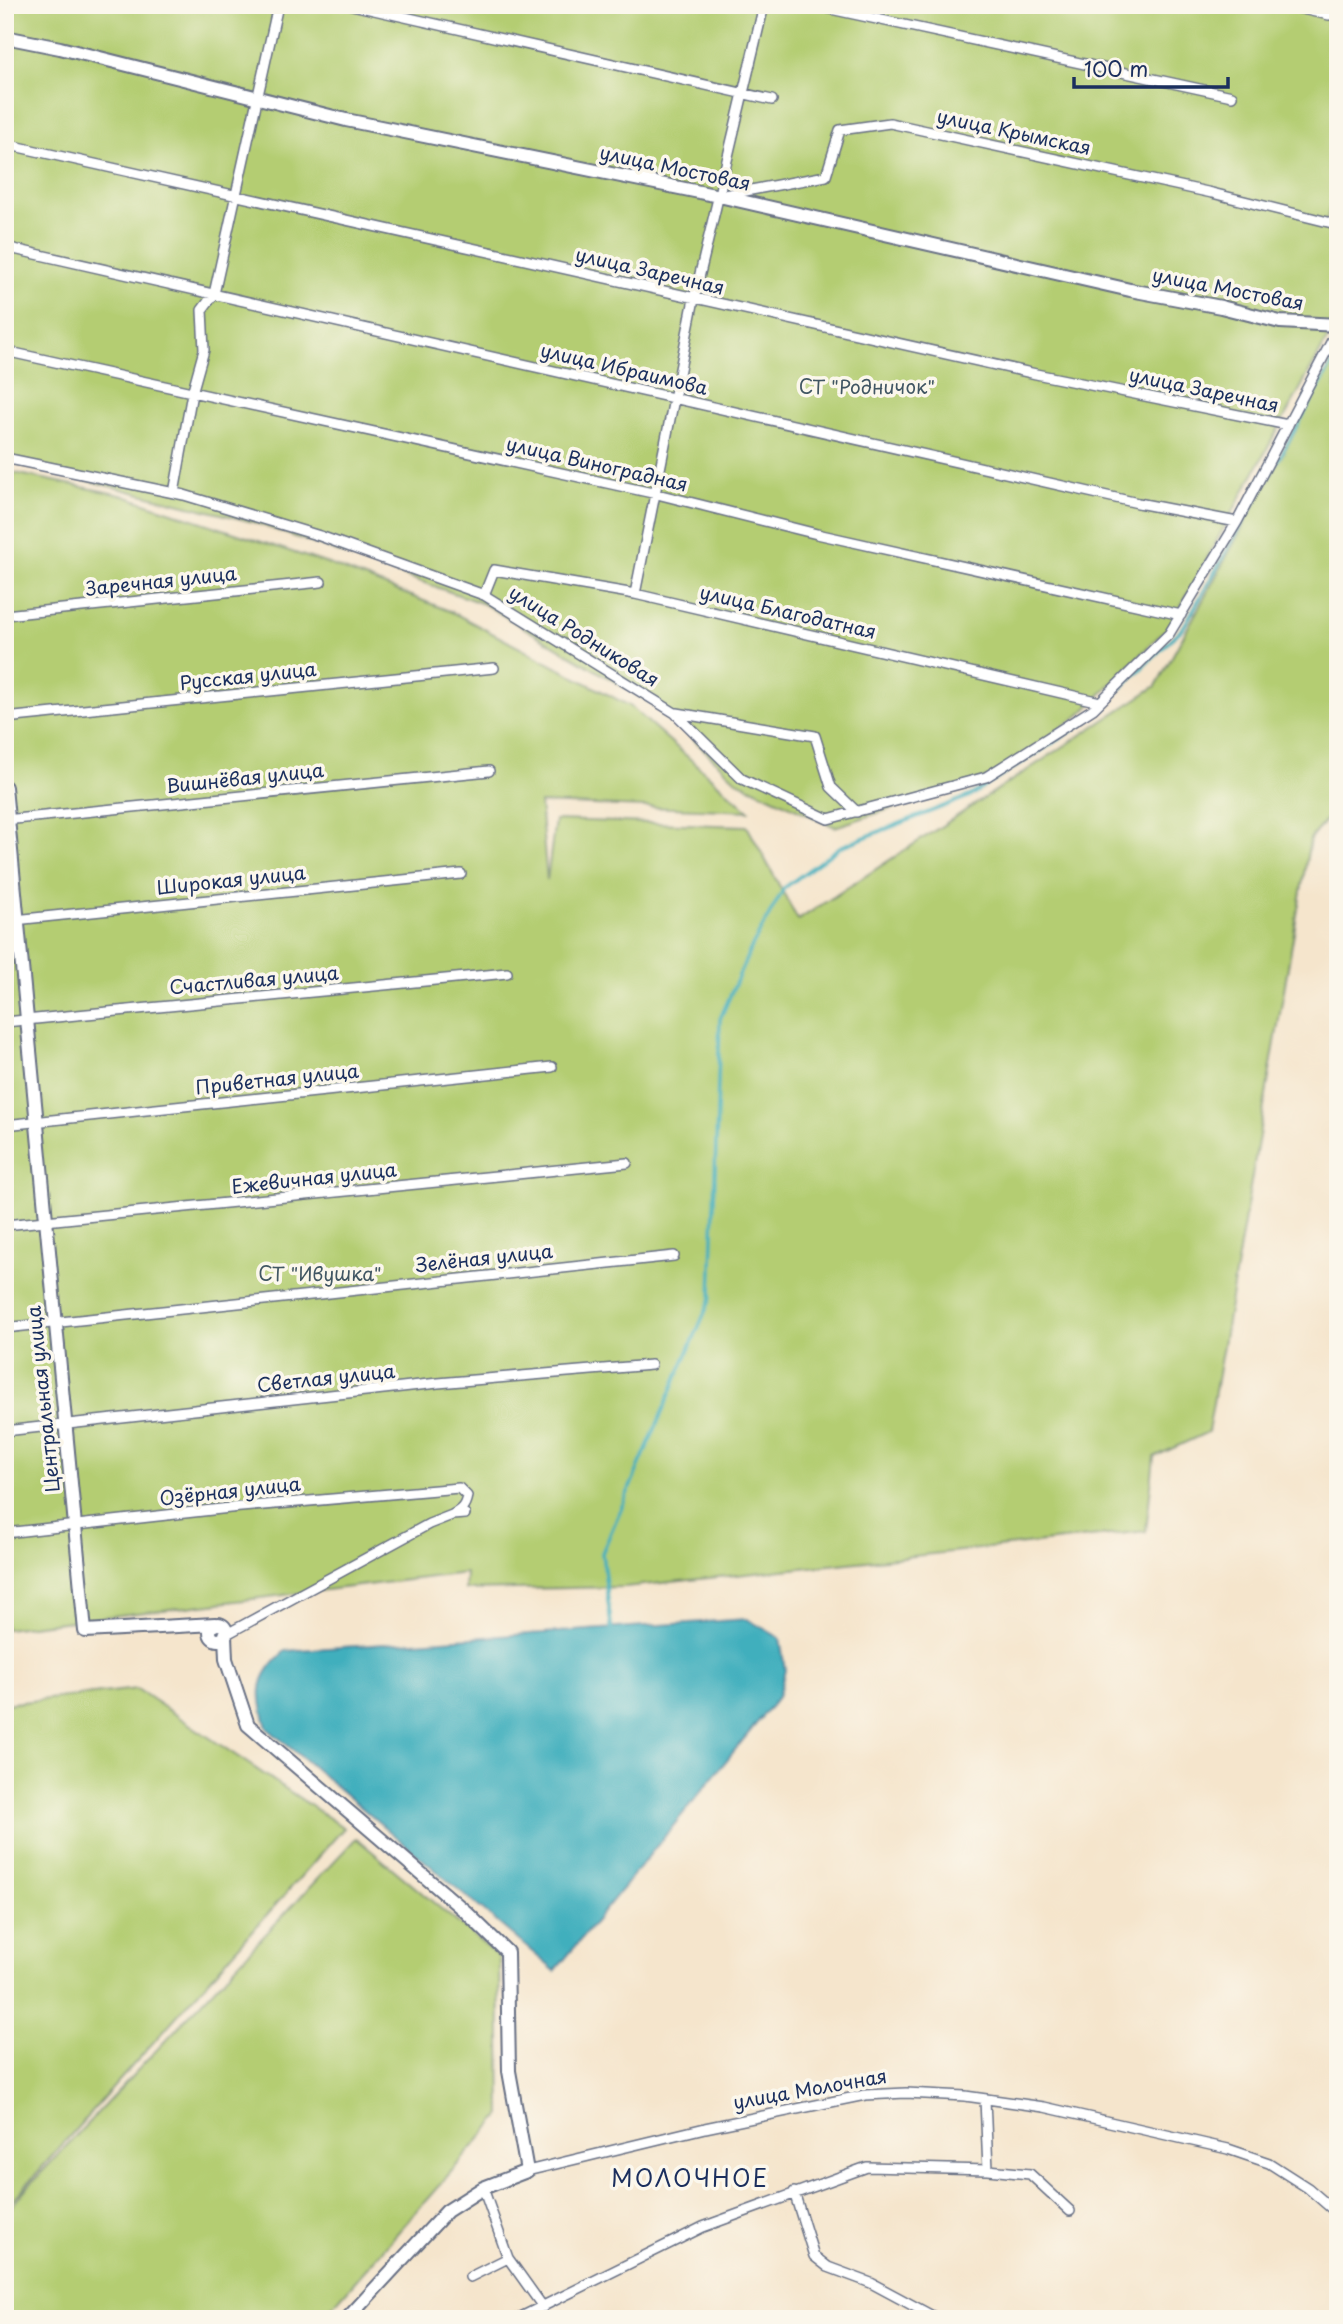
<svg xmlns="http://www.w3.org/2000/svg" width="1343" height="2324" font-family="'Playpen Sans',sans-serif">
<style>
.green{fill:#b4cd72;stroke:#687e68;stroke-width:2}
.water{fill:#41afbd;stroke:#2e6f8e;stroke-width:2}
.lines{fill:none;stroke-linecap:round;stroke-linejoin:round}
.stream{stroke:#41afbd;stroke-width:3.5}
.street-casing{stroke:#676f84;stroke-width:12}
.secondary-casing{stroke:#676f84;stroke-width:16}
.street{stroke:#fff;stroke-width:9}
.secondary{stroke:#fff;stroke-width:12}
.labels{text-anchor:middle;stroke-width:7;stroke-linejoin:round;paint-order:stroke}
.street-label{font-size:19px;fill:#1b2f5e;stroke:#fbf7ec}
.park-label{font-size:19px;fill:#415663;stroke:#fbf7ec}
.quarter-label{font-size:23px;letter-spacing:2px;fill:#1b2f5e;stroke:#fbf7ec}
</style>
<rect width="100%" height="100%" fill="#fbf7ec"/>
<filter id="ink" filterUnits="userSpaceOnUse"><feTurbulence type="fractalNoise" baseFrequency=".0143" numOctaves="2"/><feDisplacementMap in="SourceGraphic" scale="14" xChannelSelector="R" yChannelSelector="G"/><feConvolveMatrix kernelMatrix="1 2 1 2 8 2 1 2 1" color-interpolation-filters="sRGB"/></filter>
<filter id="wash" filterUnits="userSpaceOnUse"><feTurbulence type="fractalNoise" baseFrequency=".00686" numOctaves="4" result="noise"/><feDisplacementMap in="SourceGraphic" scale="28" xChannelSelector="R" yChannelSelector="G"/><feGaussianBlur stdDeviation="1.57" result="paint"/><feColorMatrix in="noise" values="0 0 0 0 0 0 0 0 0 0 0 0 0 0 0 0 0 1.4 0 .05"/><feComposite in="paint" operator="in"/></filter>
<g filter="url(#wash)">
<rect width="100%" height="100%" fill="#f5e5cc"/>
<path class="green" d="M5,5H1338V177L1326,223L1338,228V320L1171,624L1081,714L992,776L835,827L737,781L661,709L484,604L253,522L5,460Z
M1336,356L1338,805L1310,839L1208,1432L1154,1457L1146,1531L625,1587L465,1590L466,1573L5,1629V471L121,495L334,566L452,612L630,706L749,811L540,803L547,880L555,820L747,826L798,920L1156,686Z
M137,1689L344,1828L5,2209V1704Z
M356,1838L499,1957L501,2115L322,2319H5V2215L23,2192Z"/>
<path class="water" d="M747,1619L780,1638L785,1670L778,1697L555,1971L267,1728C257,1692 256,1677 285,1651Z"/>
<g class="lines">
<path class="stream" d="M612,1632L602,1553L711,1298L720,1019L750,950L784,888L840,847L970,796L1087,721L1183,628L1338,354"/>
</g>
</g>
<g filter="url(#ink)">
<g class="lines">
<g class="street-casing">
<path id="street" d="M352,5L772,100
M812,5L1232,96
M1284,5L1329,15L1338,14
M5,144L1036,374L1288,425
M724,195L826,176L840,130L890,123L1212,193L1332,223
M5,247L1138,503L1237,522
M5,351L657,494L817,534L1181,615
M5,458L184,495L320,536L484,595L675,713L742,779L828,819L986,777L1093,709L1169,634L1237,522L1338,329
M174,493L192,393L204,350L202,310L214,294L278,5
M635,594L694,299L764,5
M484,595L494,570L635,594L1100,702
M5,615L321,582
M677,713L815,736L831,787L857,812
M5,718L494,668
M5,820L489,771
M5,921L461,874
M5,1022L507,973
M5,1125L552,1067
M5,1225L627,1163
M5,1328L674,1256
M5,1431L438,1383L651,1365
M5,1533L230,1508L459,1488L467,1496C465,1507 461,1510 452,1515
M225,1635L429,1524L452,1515L465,1514
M985,2099L988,2170
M527,2171L705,2128L865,2095L906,2093L965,2096L1044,2107L1228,2149L1269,2163L1308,2188L1338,2214
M483,2188L508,2258L543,2307
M794,2192L814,2256L828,2267L871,2283L938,2319
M470,2277L508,2258
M517,2319L703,2227L867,2167L988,2170L1030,2174L1070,2211"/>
</g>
<g class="secondary-casing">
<path id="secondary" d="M5,37L60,48L346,120L719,196L1130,290L1221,307L1280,322L1338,325
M5,787L85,1631L215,1624
M210 1632a8 8 0 1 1 16 0a8 8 0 1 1-16 0Z
M225,1635L226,1659L248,1725L466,1912L507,1952L509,2071L527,2171L483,2188L447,2211L347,2319"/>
</g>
<use href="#street" class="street"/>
<use href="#secondary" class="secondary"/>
</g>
</g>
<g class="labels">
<g class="street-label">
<text transform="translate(1014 132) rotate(12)" y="7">улица Крымская</text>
<text transform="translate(675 168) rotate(12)" y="7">улица Мостовая</text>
<text transform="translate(650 271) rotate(13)" y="7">улица Заречная</text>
<text transform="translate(1228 289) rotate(11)" y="7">улица Мостовая</text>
<text transform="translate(624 369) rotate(13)" y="7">улица Ибраимова</text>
<text transform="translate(1204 390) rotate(12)" y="7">улица Заречная</text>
<text transform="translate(597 464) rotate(13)" y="7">улица Виноградная</text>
<text transform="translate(161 581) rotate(-6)" y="7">Заречная улица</text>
<text transform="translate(788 612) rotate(13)" y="7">улица Благодатная</text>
<text transform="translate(584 636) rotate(32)" y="7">улица Родниковая</text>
<text transform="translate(248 676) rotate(-6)" y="7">Русская улица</text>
<text transform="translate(245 778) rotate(-6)" y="7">Вишнёвая улица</text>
<text transform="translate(231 880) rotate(-6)" y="7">Широкая улица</text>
<text transform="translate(254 980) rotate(-5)" y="7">Счастливая улица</text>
<text transform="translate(277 1079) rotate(-6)" y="7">Приветная улица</text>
<text transform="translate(314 1178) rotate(-6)" y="7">Ежевичная улица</text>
<text transform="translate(484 1258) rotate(-6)" y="7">Зелёная улица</text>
<text transform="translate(326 1378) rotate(-6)" y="7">Светлая улица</text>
<text transform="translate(43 1399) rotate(-96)" y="7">Центральная улица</text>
<text transform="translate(230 1491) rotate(-6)" y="7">Озёрная улица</text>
<text transform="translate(810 2089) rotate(-10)" y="7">улица Молочная</text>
</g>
<g class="park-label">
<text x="867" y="394">СТ "Родничок"</text>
<text x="320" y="1281">СТ "Ивушка"</text>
</g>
<g class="quarter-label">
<text x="690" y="2187">МОЛОЧНОЕ</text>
</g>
</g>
<rect width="1343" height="2324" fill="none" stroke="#fbf7ec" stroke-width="28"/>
<path d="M1074 77v10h154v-10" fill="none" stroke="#1b2f5e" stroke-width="3.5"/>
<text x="1084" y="77" font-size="21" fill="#1b2f5e" stroke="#fbf7ec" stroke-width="5" paint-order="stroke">100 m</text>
</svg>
